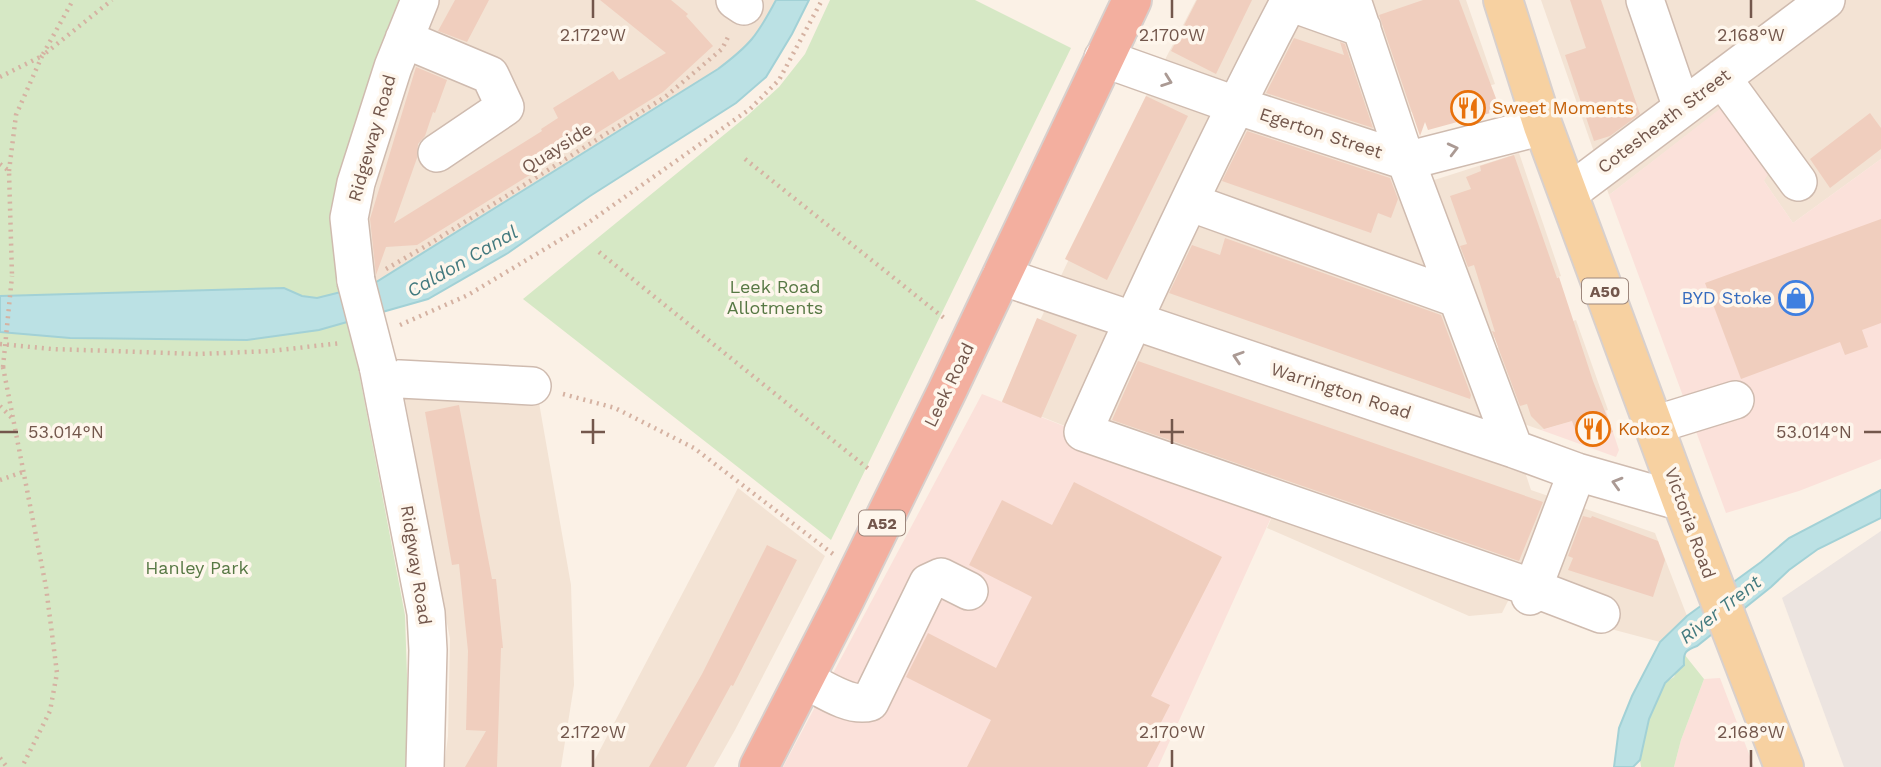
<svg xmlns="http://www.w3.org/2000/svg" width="1881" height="767" font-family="'Work Sans',sans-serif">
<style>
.residential{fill:#f3e3d4}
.commercial{fill:#fbe1da}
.industrial{fill:#ece4e0}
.green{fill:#d6e8c5}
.water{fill:#bbe1e4;stroke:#a2d1d6;stroke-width:2}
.building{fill:#f0cebe}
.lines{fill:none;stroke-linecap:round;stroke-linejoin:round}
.minor-casing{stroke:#cfbbaf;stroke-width:40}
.major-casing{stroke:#d8d0cd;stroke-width:42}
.highway-casing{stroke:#d8d0cd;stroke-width:42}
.path{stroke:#d5b2a2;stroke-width:4.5;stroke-dasharray:2 5;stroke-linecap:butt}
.minor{stroke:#fff;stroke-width:37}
.major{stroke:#f7d1a1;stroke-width:38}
.highway{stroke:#f3af9f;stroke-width:38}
.minor-bridge-casing{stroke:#cfbbaf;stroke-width:40;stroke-linecap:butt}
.path-bridge{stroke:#d5b2a2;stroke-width:4.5;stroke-dasharray:2 5;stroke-linecap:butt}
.minor-bridge{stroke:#fff;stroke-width:37}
.oneway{stroke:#ab9a94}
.ticks{fill:none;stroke:#73574c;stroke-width:2.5}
.labels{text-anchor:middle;stroke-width:7;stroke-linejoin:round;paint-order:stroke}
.shield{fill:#fef6ec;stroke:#9d877c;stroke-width:2}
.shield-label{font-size:16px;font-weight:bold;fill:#73574c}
.food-label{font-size:18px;fill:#c56008;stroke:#fef6ec;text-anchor:start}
.street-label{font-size:18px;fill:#73574c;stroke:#fef6ec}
.park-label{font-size:18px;fill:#577844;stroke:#fef6ec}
.shop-label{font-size:18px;fill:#366cbe;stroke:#fef6ec;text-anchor:end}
.water-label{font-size:19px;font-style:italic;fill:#437a7f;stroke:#fef6ec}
.ticks-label{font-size:18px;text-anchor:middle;fill:#73574c;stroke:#fef6ec;stroke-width:7;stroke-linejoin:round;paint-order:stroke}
</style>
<rect width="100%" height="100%" fill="#fbf1e6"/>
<path class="residential" d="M436,0H776L760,30L746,48L718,69L373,284L367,219L406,80Z
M1196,0H1466L1495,84L1404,114L1428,182L1519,153L1561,276L1522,290L1486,352L1576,320L1608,410L1541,430L1507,418L1531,490L1655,533L1687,616L1660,642L1611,629L1514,589L1502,613L1469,616L1267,528L1275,510L1002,401L1145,98Z
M1541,0H1881V159L1793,223L1764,181L1730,102L1609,195Z
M404,394L538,397L571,585L574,685L561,767H444L448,736L450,639Z
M738,488L825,556L735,730L714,767H591Z"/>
<path class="commercial" d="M1730,101L1776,160L1764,181L1793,223L1881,159V459L1799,491L1726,513L1609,195Z
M982,394L1275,509L1158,767H783Z
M1606,411L1619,450L1616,457L1541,430Z
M1720,678L1754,767H1674L1681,740L1704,679Z"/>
<path class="industrial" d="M1881,531V767H1844L1782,598Z"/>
<path class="green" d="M0,0H403L381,54L330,210L337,279L353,341L405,615L409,736L406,767H0Z
M830,0H975L1071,48L831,540L523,299L747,116L779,87L805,54Z
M1684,654L1704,679L1681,740L1674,767H1641L1640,760L1649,719L1665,683L1674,677Z"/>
<path class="water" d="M776,0H809L792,34L766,77L736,103L590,196L508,253L428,299L319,330L247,340L70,338L0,332V296L284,288L302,296L317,298L373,284L718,69C750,45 757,36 776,0Z
M1881,490V518L1818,549L1789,570L1771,587L1697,646C1686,650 1683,652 1684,665L1665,683L1649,719L1640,760L1633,767H1614L1619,728L1632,696L1660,642L1687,616L1761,562L1789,538Z"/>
<path class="building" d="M455,0H489L467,42L438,31Z
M600,0H671L688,14L686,16L713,46L663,92L417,245L386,247L376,275L370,219L416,67L447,80L435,113L433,112L425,136L418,144L417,158L394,223L542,131L541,129L558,118L553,108L613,71L619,80L666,53Z
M1197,0H1252L1216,74L1171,51Z
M1423,0H1459L1497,101L1494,112L1428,130L1425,122L1420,136L1379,15Z
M1570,0H1601L1640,114L1610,136L1594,141L1565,55L1586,48Z
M1294,38L1344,55L1340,42L1345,44L1373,128L1266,93Z
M1146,96L1188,116L1107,280L1065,259Z
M1870,113L1881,128V149L1830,188L1810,159Z
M1247,131L1390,178L1398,199L1391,218L1378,213L1371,233L1222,181Z
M1514,155L1557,278L1559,277L1593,381L1613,432L1579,441L1572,421L1544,429L1531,416L1527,404L1520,406L1492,331L1495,332L1474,265L1468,267L1460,246L1467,244L1450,196L1471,189L1466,177L1481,171L1480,166Z
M1881,219V323L1862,330L1868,347L1845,355L1840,342L1741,379L1705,283Z
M1225,238L1441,315L1471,395L1470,399L1169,293L1192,245L1220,255Z
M1037,318L1077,335L1041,418L1002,402Z
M1138,361L1543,502L1519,561L1112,420Z
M459,405L492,579H496L503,648H501L497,767H465L486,731L466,730L468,651L459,564L452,565L425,412Z
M1074,482L1222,557L1151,696L1170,705L1154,736L1161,740L1147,767H967L991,720L906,677L928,633L996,668L1032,597L969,565L1002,500L1052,525Z
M1583,516L1591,518L1592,516L1658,541L1665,560L1653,597L1568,570L1573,558L1568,556Z
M767,545L797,560L733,686L731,685L686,767H649L702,674Z"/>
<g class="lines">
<g class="minor-casing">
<path id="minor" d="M735,0L744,6
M1290,0C1216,141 1148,286 1083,432L1533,588L1601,614
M1352,0L1406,161L1514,449
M1645,0L1682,108
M1289,2L1362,28
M404,39L490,75L505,107L437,153
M1103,58L1235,105L1406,161L1543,126
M1722,78L1798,182
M1569,193L1826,0
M1189,202L1456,298
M1001,276L1514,449L1577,472L1682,502
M356,281L349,218L356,183L393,67L420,0
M378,366L426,613L428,650L425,767
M381,378L532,386
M1654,425L1735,400
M1530,596L1577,472
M804,679C822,688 850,708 870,702L928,583L941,577L969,591"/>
</g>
<g class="major-casing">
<path id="major" d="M1503,0L1543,126L1682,502L1784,767"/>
</g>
<g class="highway-casing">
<path id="highway" d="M759,767L844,601L947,391L1132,0"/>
</g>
<path class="path" d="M0,77L42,56L73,0
M745,159L944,318
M0,164L9,171L12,276
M9,171L16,115L42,56L112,0
M599,252L871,471
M386,269L426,246L665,97L722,49L729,35
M400,325L468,295L585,225L750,109L779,80L822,0
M0,344L52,349L199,354L271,351L341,343
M3,367L46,587L57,673L50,711L22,767
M563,394L615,408L694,448L833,554
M0,406L12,418
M0,480L23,472
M0,758L7,767"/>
<use href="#minor" class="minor"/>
<use href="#major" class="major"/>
<use href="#highway" class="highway"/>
<g class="minor-bridge-casing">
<path id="minor-bridge" d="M356,281L378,366"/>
</g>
<path class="path-bridge" d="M3,367L12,276"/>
<use href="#minor-bridge" class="minor-bridge"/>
</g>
<defs><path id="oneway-chevron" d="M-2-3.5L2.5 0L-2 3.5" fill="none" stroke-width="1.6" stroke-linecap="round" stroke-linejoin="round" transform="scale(1.75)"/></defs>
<g class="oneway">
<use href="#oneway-chevron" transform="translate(1167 81) rotate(20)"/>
<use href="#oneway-chevron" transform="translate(1453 149) rotate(-14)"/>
<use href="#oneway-chevron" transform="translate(1238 357) rotate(-162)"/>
<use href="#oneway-chevron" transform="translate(1617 483) rotate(-164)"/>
</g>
<path class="ticks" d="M593,0V18M1172,0V18M1751,0V18M593,419V444M1172,419V444M0,432H18M581,432H605M1160,432H1184M1864,432H1881M593,750V767M1172,750V767M1751,750V767"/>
<defs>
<g id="restaurant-ring" transform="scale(1.75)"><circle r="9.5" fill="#fef6ec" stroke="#e8710a" stroke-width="1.5"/><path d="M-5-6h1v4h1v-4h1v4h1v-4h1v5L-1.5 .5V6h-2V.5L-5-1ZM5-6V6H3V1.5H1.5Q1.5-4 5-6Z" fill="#e8710a"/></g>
<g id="shop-ring" transform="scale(1.75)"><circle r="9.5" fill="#fef6ec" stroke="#3f7fe0" stroke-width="1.5"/><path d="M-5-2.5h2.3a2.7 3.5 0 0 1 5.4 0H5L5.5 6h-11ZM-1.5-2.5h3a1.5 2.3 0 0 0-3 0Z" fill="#3f7fe0"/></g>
</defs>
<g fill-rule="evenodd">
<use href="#restaurant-ring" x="1468" y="108"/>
<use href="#shop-ring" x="1796" y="298"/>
<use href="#restaurant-ring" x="1593" y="429"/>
</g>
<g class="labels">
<g class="shield">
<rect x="1582" y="278.5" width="46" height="25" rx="5"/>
<rect x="859" y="510.5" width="46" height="25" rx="5"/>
</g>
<g class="shield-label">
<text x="1605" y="297">A50</text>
<text x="882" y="529">A52</text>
</g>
<g class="food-label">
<text x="1492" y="114">Sweet Moments</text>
<text x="1618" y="435">Kokoz</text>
</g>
<g class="street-label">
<text transform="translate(1664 121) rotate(-37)" y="6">Cotesheath Street</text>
<text transform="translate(1321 133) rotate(18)" y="6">Egerton Street</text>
<text transform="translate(372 138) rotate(-74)" y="6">Ridgeway Road</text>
<text transform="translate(557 148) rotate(-32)" y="6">Quayside</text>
<text transform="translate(949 385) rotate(-64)" y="6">Leek Road</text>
<text transform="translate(1341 391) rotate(18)" y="6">Warrington Road</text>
<text transform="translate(1690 523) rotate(70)" y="6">Victoria Road</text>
<text transform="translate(416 565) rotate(81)" y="6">Ridgway Road</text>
</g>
<g class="park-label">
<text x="775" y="293">Leek Road<tspan x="775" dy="21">Allotments</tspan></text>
<text x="197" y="574">Hanley Park</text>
</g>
<g class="shop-label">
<text x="1772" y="304">BYD Stoke</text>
</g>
<g class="water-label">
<text transform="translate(462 261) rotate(-30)" y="7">Caldon Canal</text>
<text transform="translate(1720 609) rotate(-38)" y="7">River Trent</text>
</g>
</g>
<g class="ticks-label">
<text x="593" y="41">2.172°W</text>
<text x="1172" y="41">2.170°W</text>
<text x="1751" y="41">2.168°W</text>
<text x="66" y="438">53.014°N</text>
<text x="1814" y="438">53.014°N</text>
<text x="593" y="738">2.172°W</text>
<text x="1172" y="738">2.170°W</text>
<text x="1751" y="738">2.168°W</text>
</g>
</svg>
